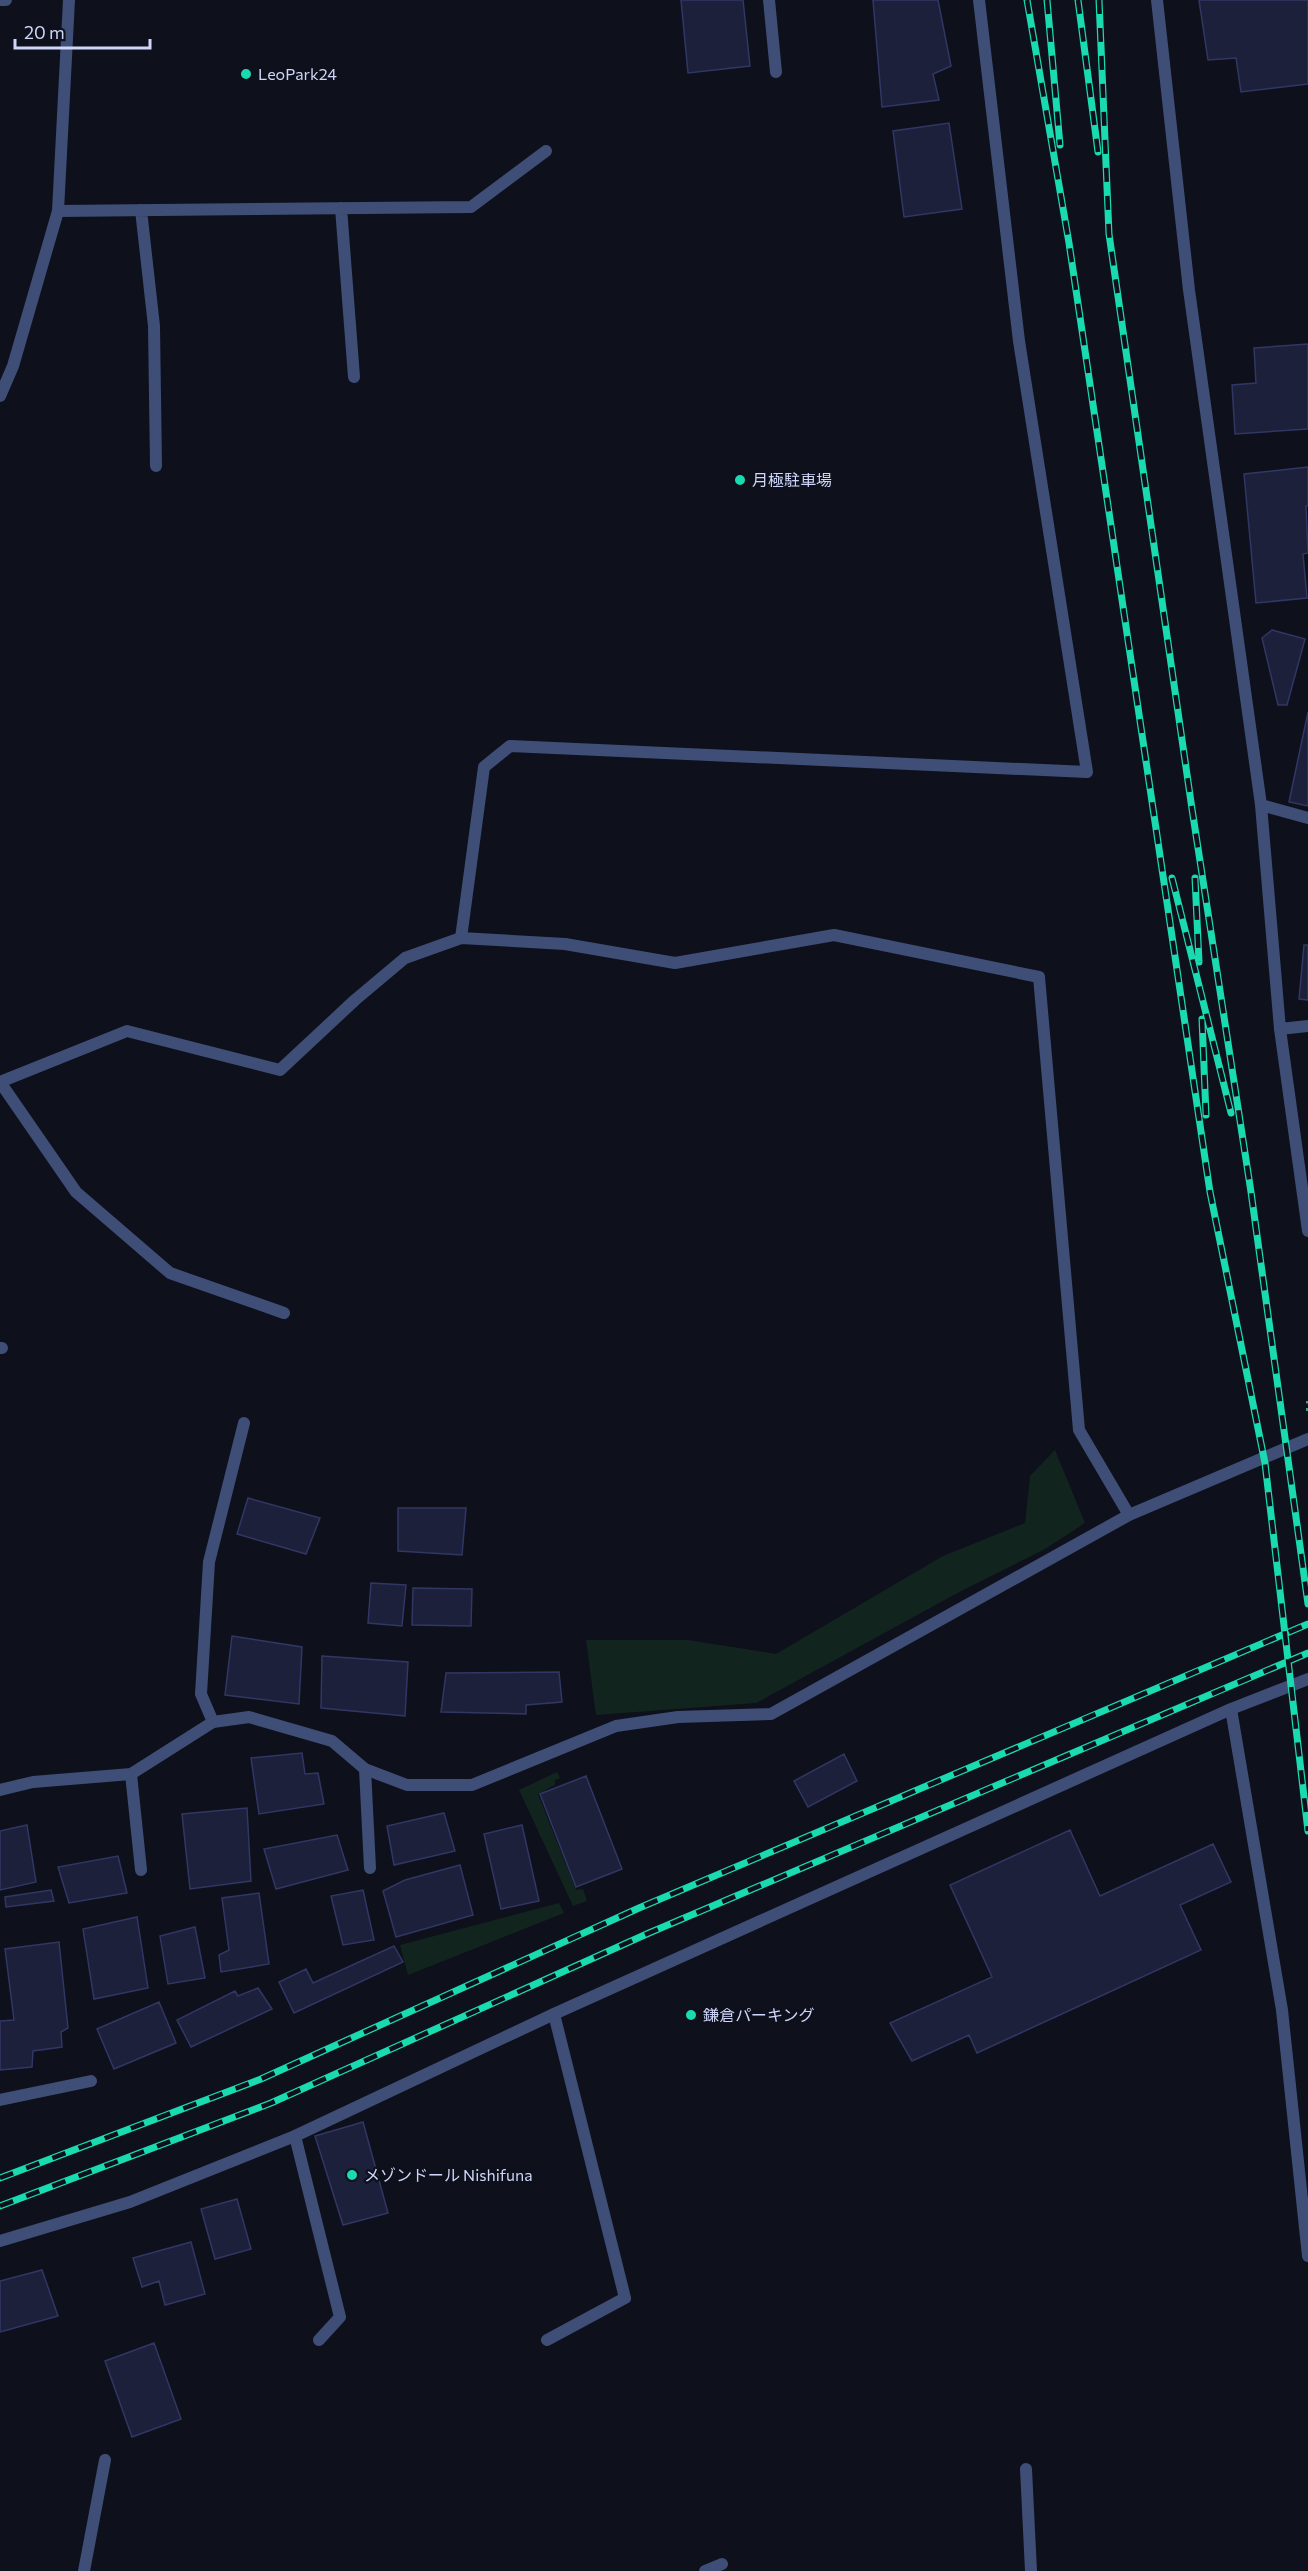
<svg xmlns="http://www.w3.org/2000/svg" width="1308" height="2571" font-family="Commissioner,'Noto Sans JP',sans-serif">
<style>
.green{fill:#11251e}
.building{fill:#1c203b;stroke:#313764;stroke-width:1.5}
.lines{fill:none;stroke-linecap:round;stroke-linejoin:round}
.path{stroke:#3aa17a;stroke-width:4;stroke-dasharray:3 4.5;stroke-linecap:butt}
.service{stroke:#3e4e76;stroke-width:12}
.minor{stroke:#3e4e76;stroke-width:12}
.rail-casing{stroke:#1adab0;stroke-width:7}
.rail{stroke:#0e101c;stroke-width:4.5;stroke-dasharray:14;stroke-linecap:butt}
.poi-dot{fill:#1adab0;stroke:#0e101c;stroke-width:2}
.labels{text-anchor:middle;stroke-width:4.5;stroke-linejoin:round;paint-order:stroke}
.poi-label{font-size:16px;fill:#ced7f9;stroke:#0e101c;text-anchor:start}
</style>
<rect width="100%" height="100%" fill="#0e101c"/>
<path class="green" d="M1055,1450L1085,1523L1045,1549L963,1590L756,1703L596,1715L586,1640H688L776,1654L943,1556L1025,1523L1030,1476Z
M557,1772L560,1778L555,1780V1785L538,1794L576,1890L583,1889L587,1901L573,1906L519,1790Z
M559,1903L564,1913L408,1975L400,1945Z"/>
<path class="building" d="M681,0H743L750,66L688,73Z
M873,0H938L951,66L933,74L939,100L882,107Z
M1199,0H1308V84L1241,92L1236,58L1208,60Z
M949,123L962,209L904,217L893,131Z
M1308,344V429L1235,434L1232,385L1256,383L1254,348Z
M1308,467V506H1306L1308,553L1303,554L1307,598L1256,603L1244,474Z
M1272,630L1305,639L1287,705H1278L1262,638Z
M1308,712V806L1289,802Z
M1304,945H1308V1000L1299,999Z
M248,1498L320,1518L306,1554L237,1534Z
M398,1508H466L462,1555L398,1551Z
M371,1583L406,1585L402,1626L368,1623Z
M413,1588L472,1589L471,1626L412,1625Z
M232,1636L302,1647L299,1704L225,1695Z
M322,1656L408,1662L405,1716L321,1708Z
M559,1672L562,1702L526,1705V1714L441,1712L446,1673Z
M302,1753L305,1774L318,1773L324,1804L259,1814L251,1758Z
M844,1754L857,1781L808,1807L794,1781Z
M586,1776L622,1869L576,1887L540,1794Z
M247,1808L251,1881L190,1889L182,1814Z
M444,1813L455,1851L394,1865L387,1826Z
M27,1825L36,1882L0,1890V1831Z
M522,1825L539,1901L501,1909L484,1834Z
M1070,1830L1100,1896L1213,1844L1231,1882L1180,1905L1201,1950L977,2053L969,2035L912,2061L890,2023L992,1977L950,1885Z
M337,1835L348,1870L276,1889L264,1849Z
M118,1856L127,1893L69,1903L58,1867Z
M460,1865L473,1915L396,1937L383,1891L405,1880Z
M51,1890L54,1901L6,1907L5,1897Z
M363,1890L374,1940L343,1945L331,1896Z
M259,1893L269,1964L221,1972L219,1955L229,1950L222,1898Z
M137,1917L148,1988L94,1999L83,1929Z
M195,1927L205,1978L168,1984L160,1936Z
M59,1942L68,2028L61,2032L62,2047L33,2051L32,2067L0,2070V2021L14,2020L5,1949Z
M394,1946L403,1962L294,2013L279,1982L306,1969L313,1983Z
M258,1988L272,2009L191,2047L177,2020L235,1991L238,1996Z
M159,2002L176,2043L114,2069L97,2029Z
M363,2122L388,2213L343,2225L315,2136Z
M237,2199L251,2249L215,2259L201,2209Z
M191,2242L205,2294L165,2305L159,2281L142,2287L133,2258Z
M42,2270L58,2316L0,2332V2281Z
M154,2343L181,2419L132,2437L105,2361Z"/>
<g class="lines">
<path class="path" d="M1308,1411V1401"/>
<path class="service" d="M0,0H6
M769,0L776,72
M341,208L354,377
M141,210L154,326L156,466
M58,211L471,207L546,151
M0,1082L76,1192L170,1273L284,1313
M0,1348H2
M213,1722L201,1694L209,1562L244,1423
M365,1769L370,1868
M131,1774L141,1870
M0,2100L91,2081
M295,2136L340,2317L319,2340
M547,2340L625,2298L554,2014
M84,2571L105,2460"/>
<path class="minor" d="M1157,0L1189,290L1261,805L1280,1029L1308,1231
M0,396L13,366L58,211L69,0
M1261,805L1308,818
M461,938L484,767L510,746L1087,772L1019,341L979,0
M1280,1029L1308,1026
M0,1082L127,1031L280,1070L355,1000L405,958L461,938L565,944L675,963L834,935L1039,977L1079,1430L1129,1515
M1231,1709L1282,2010L1308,2256
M0,1790L33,1782L131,1774L213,1722L249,1717L332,1741L365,1769L407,1785H472L616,1726L678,1717L771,1714L1129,1515L1308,1439
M0,2241L130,2202L295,2136L554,2014L1231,1709L1308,1679
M1026,2469L1031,2571
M705,2571L722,2564"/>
<g class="rail-casing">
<path id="rail" d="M1027,0L1069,243L1210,1192L1265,1463L1308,1831
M1047,0L1060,145
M1078,0L1098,152
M1099,0L1109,234L1192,809L1251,1192L1308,1604
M1172,878L1231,1113
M1195,878L1199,962
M1202,1019L1206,1115
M0,2178L261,2079L639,1908L1308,1624
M0,2206L271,2103L649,1933L1308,1653"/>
</g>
<use href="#rail" class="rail"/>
</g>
<g class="poi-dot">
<circle cx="246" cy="74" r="6"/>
<circle cx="740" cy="480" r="6"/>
<circle cx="691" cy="2015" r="6"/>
<circle cx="352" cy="2175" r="6"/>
</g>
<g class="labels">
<g class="poi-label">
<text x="258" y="80">LeoPark24</text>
<text x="752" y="486">月極駐車場</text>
<text x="703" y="2021">鎌倉パーキング</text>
<text x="364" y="2181">メゾンドール Nishifuna</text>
</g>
</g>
<path d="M15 39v9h135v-9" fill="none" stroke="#ced7f9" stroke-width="3"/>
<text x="24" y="39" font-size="18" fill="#ced7f9" stroke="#0e101c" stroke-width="4.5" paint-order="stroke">20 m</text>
</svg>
